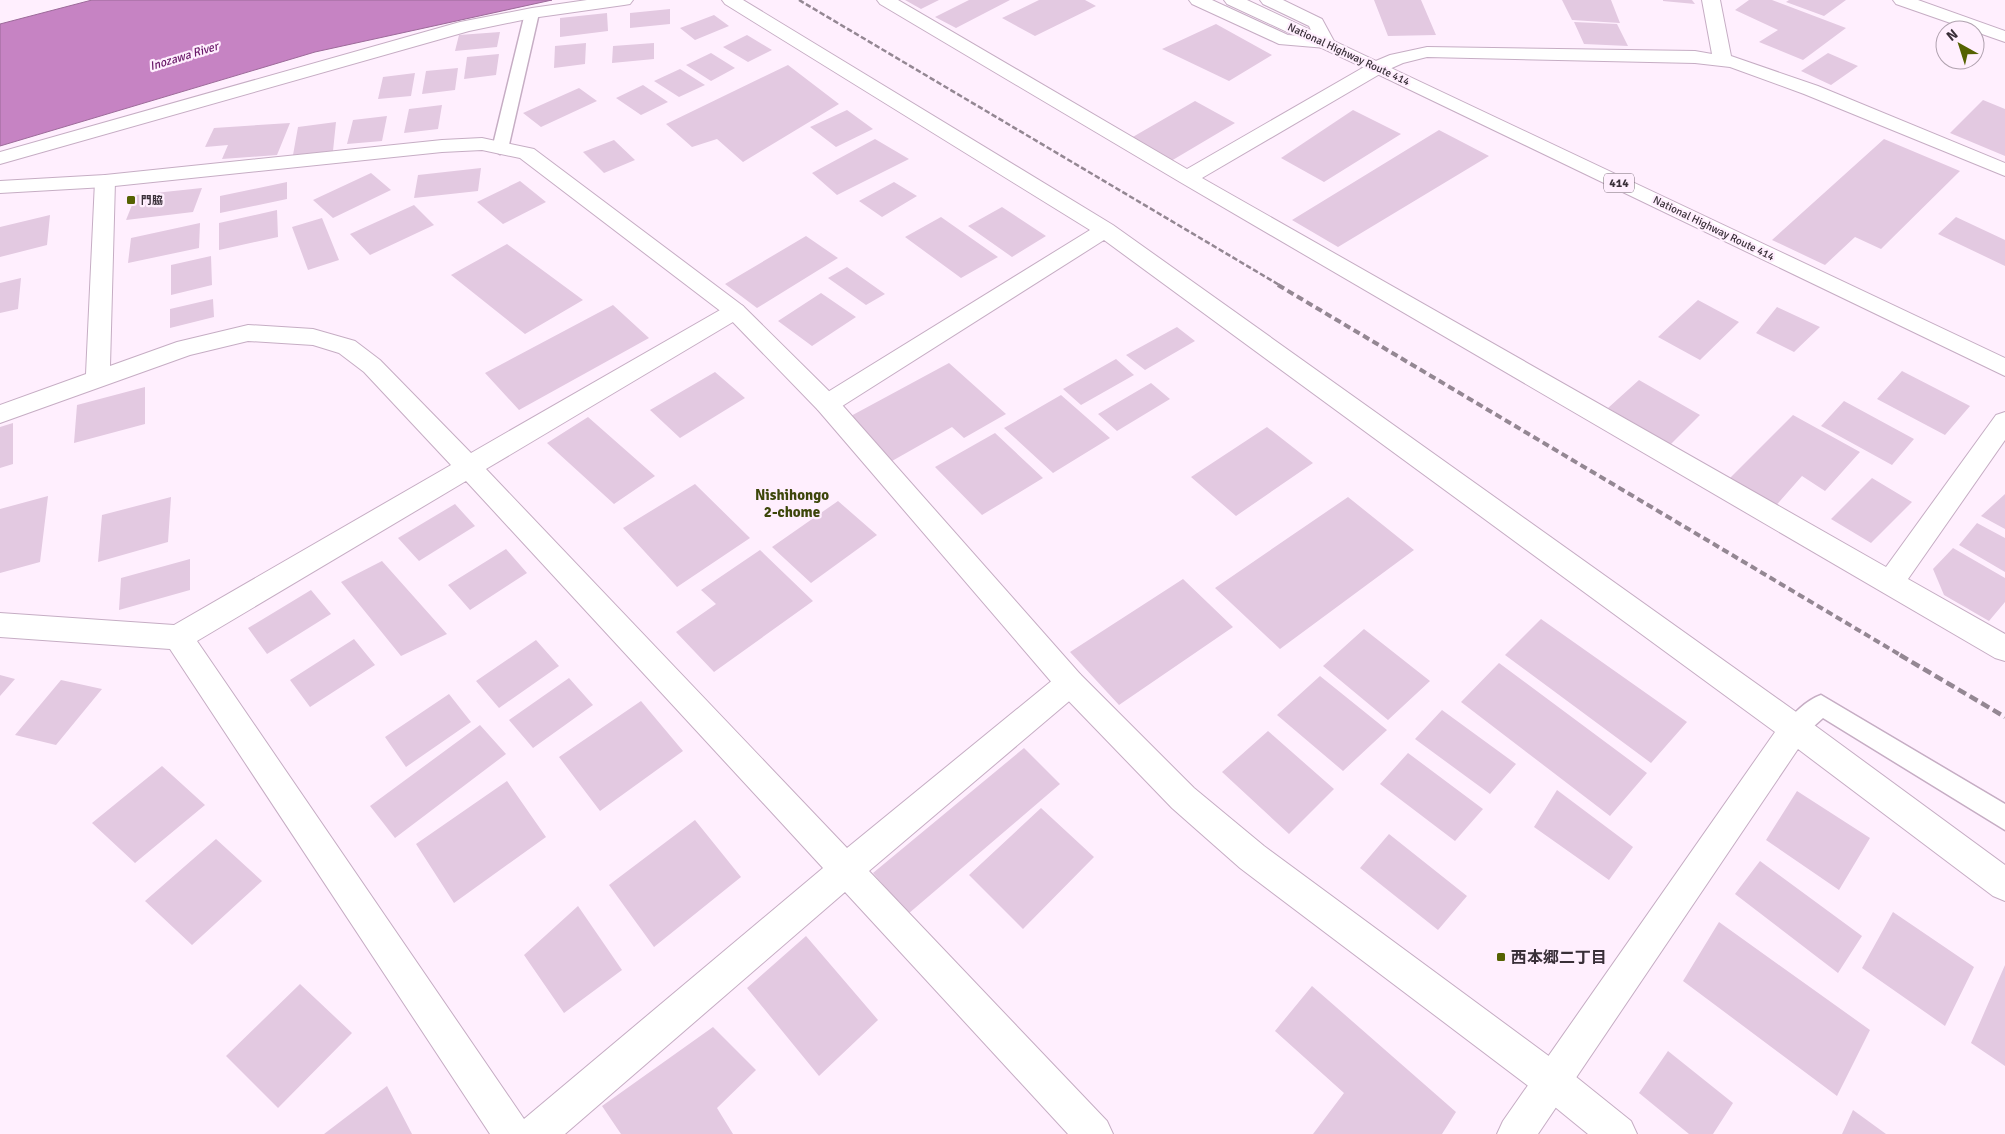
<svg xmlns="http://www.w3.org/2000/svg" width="2005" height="1134" font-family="Signika,'Noto Sans JP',sans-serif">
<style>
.water{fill:#c683c3;stroke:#9c6a99}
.building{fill:#e3c9e1}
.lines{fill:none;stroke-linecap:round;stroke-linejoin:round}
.service-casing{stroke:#c6adc4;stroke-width:3}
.minor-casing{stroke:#c6adc4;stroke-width:2}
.tertiary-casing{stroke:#c6adc4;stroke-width:2}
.trunk-casing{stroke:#c6adc4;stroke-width:2}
.service{fill:#fff;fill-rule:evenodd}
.minor{fill:#fff;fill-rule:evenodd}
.tertiary{fill:#fff;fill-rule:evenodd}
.trunk{fill:#fff;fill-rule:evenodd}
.rail-far2{stroke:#948793;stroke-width:2.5;stroke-dasharray:5.5 2.5;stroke-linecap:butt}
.rail-far1{stroke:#948793;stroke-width:4;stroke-dasharray:7 4;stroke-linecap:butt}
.rail{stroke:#948793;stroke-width:4.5;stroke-dasharray:9 4.5;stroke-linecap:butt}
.poi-dot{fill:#556202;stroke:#ffeffe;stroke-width:2}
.labels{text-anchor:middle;stroke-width:4.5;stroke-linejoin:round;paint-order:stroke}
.far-street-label{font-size:11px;fill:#392f38;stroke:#ffeffe}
.far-poi-label{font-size:11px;font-weight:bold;fill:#392f38;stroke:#ffeffe;text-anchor:start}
.far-water-label{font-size:12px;font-style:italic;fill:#6a1969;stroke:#ffeffe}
.shield{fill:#ffeffe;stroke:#746973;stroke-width:1}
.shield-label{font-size:12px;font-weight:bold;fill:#392f38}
.neighbourhood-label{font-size:15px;font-weight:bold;fill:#3d460a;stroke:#ffeffe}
.near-poi-label{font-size:16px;font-weight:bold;fill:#392f38;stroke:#ffeffe;text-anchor:start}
</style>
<rect width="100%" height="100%" fill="#ffeffe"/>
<path class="water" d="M92,0H552L315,52L0,146V24Z"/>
<path class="building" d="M905,0H939L921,9Z
M969,0H1010L956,28L935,17Z
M1039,0H1085L1096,6L1035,36L1002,18Z
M1374,0H1421L1436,35L1388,36Z
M1562,0H1611L1620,23L1572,20Z
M1663,0H1692L1695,4L1663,1Z
M1749,0H1772L1846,28L1803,60L1759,42L1778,30L1735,10Z
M1789,0H1846L1824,16L1786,2Z
M670,9V24L630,28V13Z
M607,13L608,31L560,37V18Z
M714,15L729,26L695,40L680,28Z
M1574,22L1617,24L1628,46L1584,44Z
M1216,24L1272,55L1229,81L1162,49Z
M500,32L497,47L455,51L459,35Z
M747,35L772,50L748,62L723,47Z
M586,43L585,64L554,68L555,46Z
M654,43V59L612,63L613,46Z
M711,53L735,68L711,81L686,65Z
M1828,53L1858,66L1831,85L1801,71Z
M499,54L496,75L464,79L467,57Z
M788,65L839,104L743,162L717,139L692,147L666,124Z
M458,68L455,90L422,94L426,71Z
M680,69L705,85L679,97L654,81Z
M415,73L411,96L378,99L383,77Z
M643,85L668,102L641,115L616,98Z
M579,88L597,101L541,127L523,113Z
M1983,100L2005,109V156L1950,133Z
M1195,101L1235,123L1171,161L1131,138Z
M442,105L438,129L404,133L409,109Z
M847,110L873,129L836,147L810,127Z
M1353,110L1401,134L1324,182L1281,158Z
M387,116L382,141L347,144L353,120Z
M336,122L333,151L293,155L298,127Z
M290,123L277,155L222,159L228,145L205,147L214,128Z
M1439,130L1489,156L1338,247L1292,220Z
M875,139L909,159L837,195L812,173Z
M1884,139L1960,171L1881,249L1855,237L1825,265L1772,240Z
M614,140L635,160L604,173L583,152Z
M481,168L478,191L414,198L418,175Z
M371,173L391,190L333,218L313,200Z
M520,181L546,202L503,224L477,202Z
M287,182V199L220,213V196Z
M894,182L917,196L882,217L859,201Z
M202,188L193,212L126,220L136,195Z
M414,205L434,225L370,255L350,234Z
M1002,207L1046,236L1012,257L968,226Z
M277,210L278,237L219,250V223Z
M50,215L47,245L0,257V227Z
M941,217L998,257L961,278L905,237Z
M1956,217L2005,240V266L1938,234Z
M322,218L339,260L308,270L292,227Z
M200,223L199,248L128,263L131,238Z
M806,236L838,258L757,308L725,284Z
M507,244L583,300L525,334L451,275Z
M211,256L212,285L171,295V265Z
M847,267L885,294L866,305L828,278Z
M21,278L18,309L0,313V283Z
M821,293L856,317L812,346L778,321Z
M213,299L214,317L170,328V309Z
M1698,300L1739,322L1700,360L1658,337Z
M613,305L649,338L519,410L485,373Z
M1777,307L1820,327L1794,352L1756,333Z
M1177,327L1195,341L1145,370L1126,355Z
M1116,359L1134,375L1081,405L1063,389Z
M949,363L1006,414L964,438L952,427L892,461L849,417Z
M1902,371L1970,406L1945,435L1877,399Z
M715,372L745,398L680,438L650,410Z
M1639,380L1700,415L1670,445L1608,408Z
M1151,383L1170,399L1117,431L1098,414Z
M145,387V424L74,443L77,405Z
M1061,395L1110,438L1053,473L1004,428Z
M1844,401L1914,439L1892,465L1821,426Z
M1793,415L1860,452L1825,491L1802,476L1772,510L1723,485Z
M588,417L655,476L614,504L547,443Z
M13,423V464L0,468V427Z
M1267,427L1313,463L1236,516L1191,477Z
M995,433L1043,478L982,515L935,467Z
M1872,478L1912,502L1871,543L1831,519Z
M695,484L750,538L677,587L623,528Z
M2005,494V529L1981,516Z
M48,496L40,562L0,573V509Z
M171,497L168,542L98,562L102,515Z
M1348,497L1414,550L1280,649L1215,588Z
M838,501L877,535L811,583L772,547Z
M455,504L475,526L419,561L398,538Z
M1977,523L2005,538V572L1959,545Z
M1953,548L2005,578V602L1989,621L1944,595L1933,569Z
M506,549L527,573L470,610L448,585Z
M760,550L813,601L714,672L676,632L716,604L701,590Z
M190,559V590L119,610L121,578Z
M382,561L447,634L401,656L341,582Z
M1183,579L1233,627L1119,705L1070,652Z
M311,590L331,614L267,654L248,628Z
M1541,619L1687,722L1651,763L1505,655Z
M1364,629L1430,681L1388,720L1323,666Z
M354,639L375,665L310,707L290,680Z
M536,640L559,666L499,708L476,681Z
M1499,663L1647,773L1610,816L1461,702Z
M0,675L15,679L0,696Z
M1320,676L1387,730L1343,771L1277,715Z
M569,678L593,705L533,748L509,720Z
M61,680L102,689L56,745L15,735Z
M449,694L471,722L406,767L385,737Z
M641,701L683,751L600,811L559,757Z
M1442,710L1516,764L1490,794L1415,739Z
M480,725L506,754L395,838L370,806Z
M1268,731L1334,789L1289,834L1222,772Z
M1024,748L1060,784L908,914L873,873Z
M1408,753L1483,809L1455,841L1380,784Z
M162,766L205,805L135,863L92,823Z
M507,781L546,837L454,903L416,844Z
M1557,790L1633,847L1609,880L1534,827Z
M1797,791L1870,838L1839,890L1766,840Z
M1041,808L1094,857L1023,929L969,875Z
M695,820L741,877L654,947L609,885Z
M1389,834L1467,896L1438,930L1360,868Z
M216,839L262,881L192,945L145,901Z
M1760,861L1862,936L1838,973L1735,894Z
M578,906L622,970L564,1013L524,955Z
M1893,912L1974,967L1945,1026L1862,968Z
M1719,922L1870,1030L1837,1096L1683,981Z
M806,936L878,1020L819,1076L747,988Z
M2005,965V1066L1971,1043Z
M300,984L352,1033L278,1108L226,1056Z
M1312,986L1456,1112L1442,1134H1313L1344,1093L1275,1031Z
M713,1027L756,1070L717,1108L733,1134H621L602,1106Z
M1668,1051L1733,1103L1713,1134H1689L1639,1093Z
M387,1086L412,1134H324Z
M1853,1110L1886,1134H1842Z"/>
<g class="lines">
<g class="service-casing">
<path id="service" d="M532,9L539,13L508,149L500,154L492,149L525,13Z
M1821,695L2005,804V830L1823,718L1803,736L1795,740L1787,736L1783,729C1790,715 1807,700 1821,695Z"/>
</g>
<g class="minor-casing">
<path id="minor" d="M587,0H633L630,4L624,5L532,18L469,31L0,164V152L460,22L532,8Z
M722,0H743L1113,225L1806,719L2005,865V901L1993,896L1798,749L1538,1134H1497L1503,1121L1775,732L1104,240L836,410L827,413L818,410L815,404L818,398L1090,230L725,4Z
M877,0H898L1187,169L1371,63L1390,55L1427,47L1695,51L1712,54L1702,0H1720L1731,56L1818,86L2005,163V176L1804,94L1730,67L1695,63L1427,57L1403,63L1385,71L1202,178L1886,567L1996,415L2005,412V440L1908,579L2005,634V661L1995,658L1180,182L880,4Z
M1189,0H1212L1288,35L1314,37L1309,26L1263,4L1260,0H1283L1322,19L1335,43L1332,47L1326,48L1279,44L1192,4Z
M1893,0H1918L2005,31V42L1896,4Z
M105,175L112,177L115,181L110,366L177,342L248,325L313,329L355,341L380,360L471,453L727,306L735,303L743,306L746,311L743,316L486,469L847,848L1060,674L1070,670L1080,674L1085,683L1080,692L869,871L1107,1121L1113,1134H1068L845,892L565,1134H490L170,649L0,637V613L174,625L451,465L364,372L339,353L313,345L248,341L190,355L0,423V405L86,374L95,181L98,177ZM466,481L823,868L524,1119L197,641Z"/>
</g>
<g class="tertiary-casing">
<path id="tertiary" d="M482,138L534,149L743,306L836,398L1080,674L1194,788L1264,846L1565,1068L1631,1121L1637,1134H1588L1539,1094L1240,868L1172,808L1060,692L818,410L727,316L520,158L482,150L442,152L105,187L0,193V181L105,175L442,140Z"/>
</g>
<g class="trunk-casing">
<path id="trunk" d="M1224,0H1247L2005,358V376L1371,71L1227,4Z"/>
</g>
<use href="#service" class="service"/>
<use href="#minor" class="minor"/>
<use href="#tertiary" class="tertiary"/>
<use href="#trunk" class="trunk"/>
<path class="rail-far2" d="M799,0L1281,286"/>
<path class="rail-far1" d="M1278,285L1902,656"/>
<path class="rail" d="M1900,655L2005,717"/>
</g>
<g class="poi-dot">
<rect x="126" y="195" width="10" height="10" rx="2.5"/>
<rect x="1496" y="952" width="10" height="10" rx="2.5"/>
</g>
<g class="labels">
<g class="far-street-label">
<text transform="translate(1349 54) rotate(25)" y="4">National Highway Route 414</text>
<text transform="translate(1714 228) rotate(26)" y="4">National Highway Route 414</text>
</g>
<g class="far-poi-label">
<text x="141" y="204">門脇</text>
</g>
<g class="far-water-label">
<text transform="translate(184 56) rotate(-17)" y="4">Inozawa River</text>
</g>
<rect class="shield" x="1604" y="173.5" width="30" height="19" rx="4"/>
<g class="shield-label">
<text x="1619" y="187">414</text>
</g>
<g class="neighbourhood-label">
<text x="792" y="500">Nishihongo<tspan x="792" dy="17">2-chome</tspan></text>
</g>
<g class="near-poi-label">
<text x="1511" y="963">西本郷二丁目</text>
</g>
</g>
<g transform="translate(1960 45) rotate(321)"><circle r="24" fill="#ffeffe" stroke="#b0a2af"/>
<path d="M0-4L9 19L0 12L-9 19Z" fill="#556202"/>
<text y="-8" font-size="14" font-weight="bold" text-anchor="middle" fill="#392f38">N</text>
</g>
</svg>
